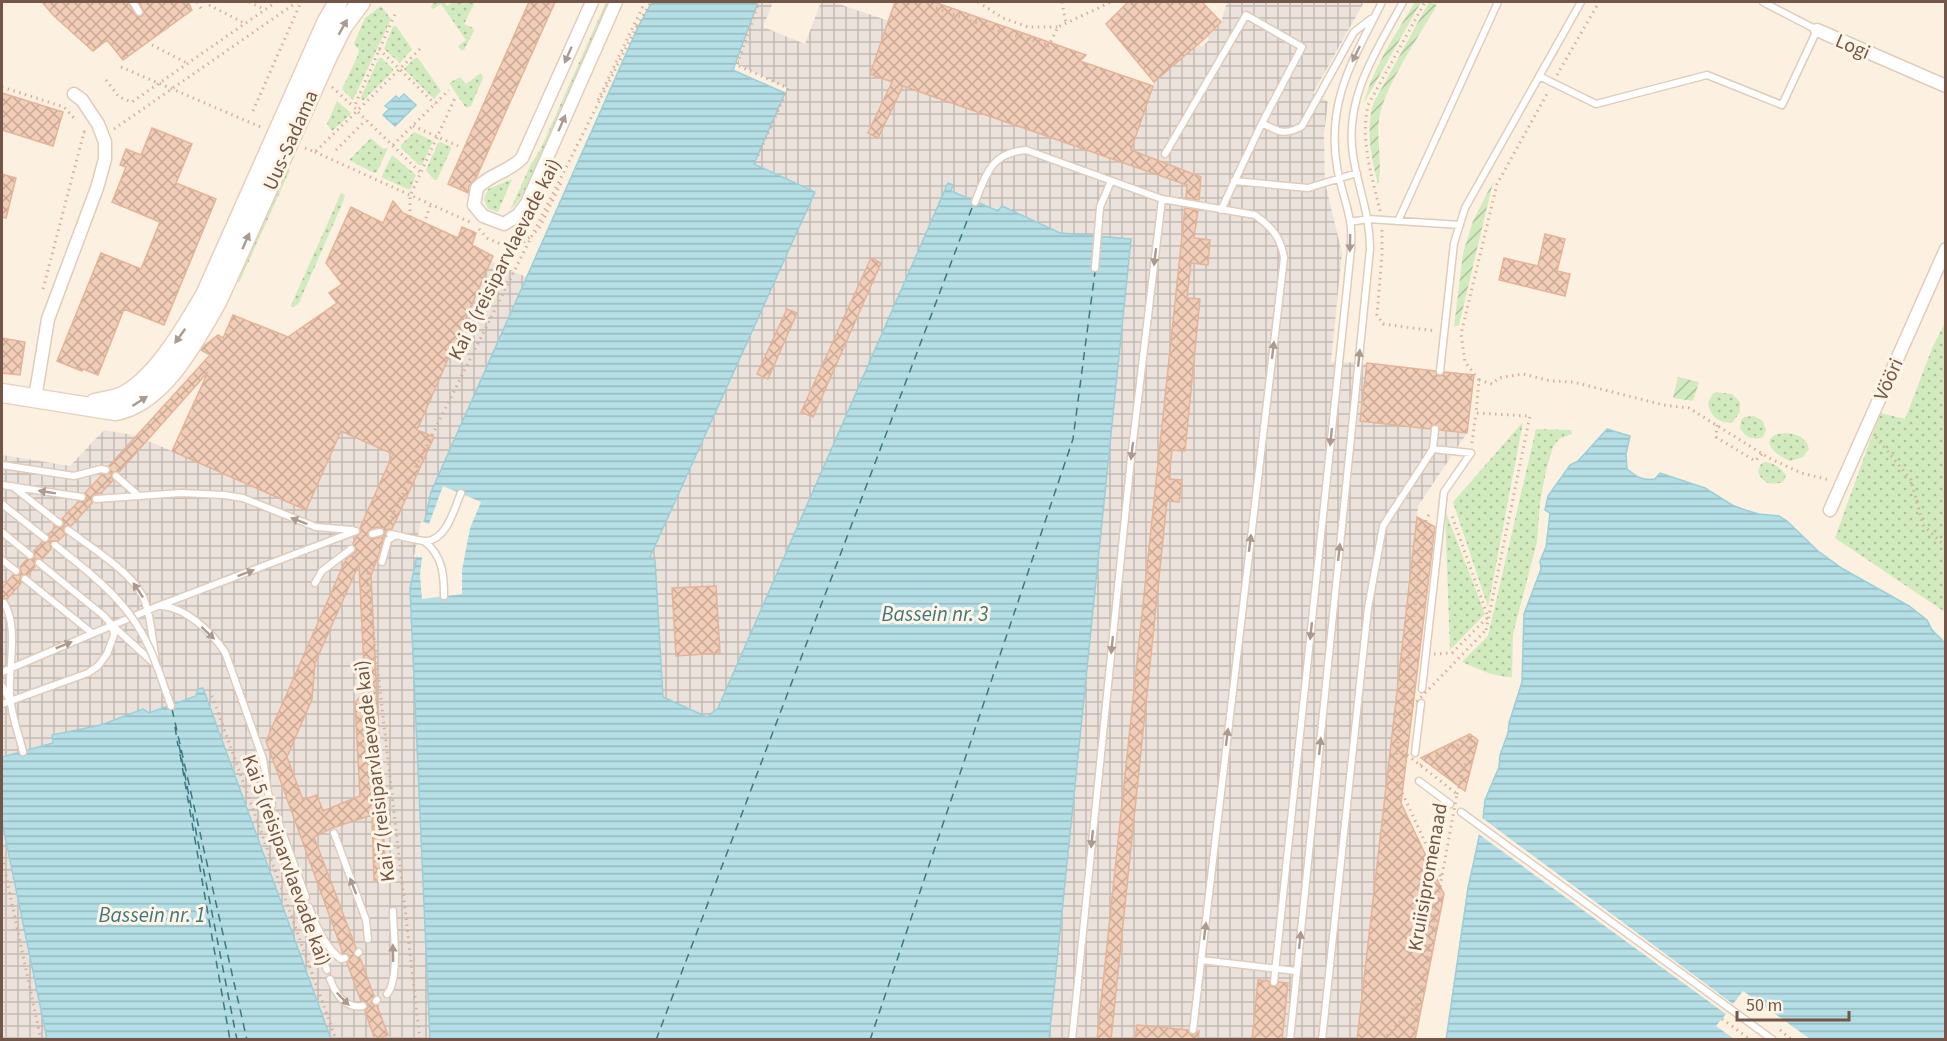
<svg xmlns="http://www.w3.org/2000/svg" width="1947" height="1041" font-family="'Source Sans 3',sans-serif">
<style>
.industrial{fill:url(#industrial-grid)}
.grass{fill:url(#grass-dots)}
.garden{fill:url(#garden-furrows)}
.water{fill:url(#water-rules);stroke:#9acfd8;stroke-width:1.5}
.pier{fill:#fcf1e0}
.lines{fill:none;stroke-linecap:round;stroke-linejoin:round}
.ferry{stroke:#3e7780;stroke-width:1.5;stroke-dasharray:8 6;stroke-linecap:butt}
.building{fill:url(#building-cross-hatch);stroke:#e5b397;stroke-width:1.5;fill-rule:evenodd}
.lane-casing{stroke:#e0ccbc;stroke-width:9}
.street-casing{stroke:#e0ccbc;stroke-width:15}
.secondary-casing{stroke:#e7cfbc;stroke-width:21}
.path{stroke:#d6b19b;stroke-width:3;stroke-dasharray:1.5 4.5;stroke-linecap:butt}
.lane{stroke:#fff;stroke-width:6}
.street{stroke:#fff;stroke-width:12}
.secondary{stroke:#fff;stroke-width:18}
.lane-bridge-casing{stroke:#e0ccbc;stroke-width:9;stroke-linecap:butt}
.path-bridge{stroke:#d6b19b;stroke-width:3;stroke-dasharray:1.5 4.5;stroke-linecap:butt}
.lane-bridge{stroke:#fff;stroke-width:6}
.oneway{fill:#ab9a91}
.labels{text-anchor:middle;stroke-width:6;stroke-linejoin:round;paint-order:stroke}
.street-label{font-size:20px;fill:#735647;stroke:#fff5e6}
.water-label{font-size:21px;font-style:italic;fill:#3e7780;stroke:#fff5e6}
</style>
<defs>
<pattern id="industrial-grid" width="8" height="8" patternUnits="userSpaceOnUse" patternTransform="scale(1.5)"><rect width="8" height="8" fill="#eae2db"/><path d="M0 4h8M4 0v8" fill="none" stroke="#c2bab3"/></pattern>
<pattern id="grass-dots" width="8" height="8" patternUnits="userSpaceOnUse" patternTransform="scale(1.5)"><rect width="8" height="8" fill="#d1eabe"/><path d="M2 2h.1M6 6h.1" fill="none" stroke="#aec09c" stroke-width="1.8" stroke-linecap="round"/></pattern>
<pattern id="garden-furrows" width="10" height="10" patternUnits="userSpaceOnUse" patternTransform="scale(1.5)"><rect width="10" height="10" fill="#d1eabe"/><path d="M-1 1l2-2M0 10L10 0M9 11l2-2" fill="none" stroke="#aec09c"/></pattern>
<pattern id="water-rules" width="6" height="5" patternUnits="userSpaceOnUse" patternTransform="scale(1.5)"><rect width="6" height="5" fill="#b4dfe6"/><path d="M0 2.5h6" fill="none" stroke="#97b8bc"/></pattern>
<pattern id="building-cross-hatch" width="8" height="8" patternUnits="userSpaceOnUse" patternTransform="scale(1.5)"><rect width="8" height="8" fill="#f2cdb7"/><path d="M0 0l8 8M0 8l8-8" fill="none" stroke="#c8a997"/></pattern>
</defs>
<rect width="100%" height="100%" fill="#fcf1e0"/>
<path class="industrial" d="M758,2H773L763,27L805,44L821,2H833L889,21L870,74L1128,157L1154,82L1199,44L1202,47L1209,40L1207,36L1221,22L1227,2H1360L1363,4L1313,93L1328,102L1324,135L1325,183L1342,253L1331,362L1367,363L1360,421L1467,433L1418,506L1357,1039H1048L1131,239L1060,233L1003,206L998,212L951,191L953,185L948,183L718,708L708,717L663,697L650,558L815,192L754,163L787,88L737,64Z
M491,261L526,277L431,492L410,588L430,1039H331L204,689L196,696L149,713L143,709L101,725L52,735L53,744L48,747L2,757V455L70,466L104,430L133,435L172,451L207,373L404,459Z
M2,825L17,897L48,1039H2Z"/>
<path class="grass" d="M433,2H444L447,6L453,2H475L464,24L473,28L474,31L464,50H461L458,46L466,40L441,4L433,9L431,8Z
M606,2H612L533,178L517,203L510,210L530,166L541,148Z
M381,6L391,19L353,100L342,89L358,55L359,50L354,44L365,18Z
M393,26H396L412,49L400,63L384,49Z
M379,58H382L393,69V71L364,100H362L361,97Z
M415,58H418L441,91L434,99L404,69Z
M481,73L483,78L471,106L466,108L449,83L460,77L466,84Z
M337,101L351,113L350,115L332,131L327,124Z
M414,132L433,141L422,165H419L401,148V145Z
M371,138L383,149L388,148L377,172L374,173L349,160Z
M440,142L451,147V149L437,180H434L426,170L438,143Z
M392,155L416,175L410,190L383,178L382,176Z
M285,167L290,170L239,283L235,278Z
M512,179L498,212L488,209L484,199L488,189Z
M341,193L345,195L343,202L299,303L293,308L291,306L292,303Z
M1945,323V612L1835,538L1880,413L1905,419L1933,346Z
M1716,392L1732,394L1740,402V412L1733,422C1720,425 1710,416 1708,403L1712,395Z
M1754,416L1763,421L1766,430L1763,437C1753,441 1745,437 1740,428L1741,420L1744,417Z
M1523,422L1488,607L1453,502Z
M1536,429L1571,430L1572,434L1559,439L1553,447L1546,471L1540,502L1537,542L1513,634L1512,677C1494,677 1478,669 1462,662L1488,636Z
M1785,433C1796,434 1806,436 1809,449L1803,457L1790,461C1781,457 1772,452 1769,442C1772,434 1777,434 1785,433Z
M1765,462C1774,463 1781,468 1786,475L1783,482C1771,486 1761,483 1758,471L1761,464Z
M1445,510L1485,614L1450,650Z"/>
<path class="garden" d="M1415,2H1421L1364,103C1373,67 1396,34 1415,2Z
M1429,2L1437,5C1420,35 1383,88 1379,120C1376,140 1383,165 1378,184C1371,157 1366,131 1373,104Z
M1493,182L1459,325L1454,327L1463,253L1473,221Z
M1678,377L1699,382L1693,401L1673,398Z"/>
<path class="water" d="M652,2H758L733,70L785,93L754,164L815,192L650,557L655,560L663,697L707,717L718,708L948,183L953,185L951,191L998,211L1002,206L1060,233L1131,239L1049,1039L430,1040L410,588L431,492L638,27Z
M404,94L416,105L395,126L383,115L389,109L385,106L396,96L399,99Z
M1607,429L1630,436L1626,454L1627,469C1637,477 1642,481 1655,479L1660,473L1705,488L1732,505L1745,510L1759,514L1779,516L1787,521L1818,551L1843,569L1909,606L1927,620L1932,630L1946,644L1945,1039L1446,1040L1468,888L1483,819L1485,800L1499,767L1500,755L1508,733L1509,723L1522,682L1524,614L1541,569L1540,561L1546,547L1550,513L1545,510L1548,496L1570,465L1578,461Z
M203,688L331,1039H47L2,822V757L53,743L52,735L101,725L143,709L149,713L196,696L198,689Z"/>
<path class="pier" d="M443,486L481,502L470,528L462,570V594L422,599L420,575L422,557H414L421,521L429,524Z
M1481,817L1733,1004L1743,991L1810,1039H1734L1716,1026L1726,1014L1477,833Z"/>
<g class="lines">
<path class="ferry" d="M172,709L247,1040
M175,727L178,746
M179,745L237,1040
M180,754L230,1040
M656,1040L973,205
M870,1040L1073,439L1095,272"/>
</g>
<path class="building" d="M42,2H128L135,15L139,17L142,16L144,12L139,2H188L192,10L123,60L107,40L93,51L54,16Z
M529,2H555L476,178L469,186L468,193L448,184Z
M895,2H934L1086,55L1080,61L1153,86L1131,150L1201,177L1199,200L1186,198L1187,185L903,86L878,138L868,133L892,82L870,74Z
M1128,2H1202L1221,22L1203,40L1154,82L1106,24Z
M2,93L63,112L53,146L2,130Z
M152,128L192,144L176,183L216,199L164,325L124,309L98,375L83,369L82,371L57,361L101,253L141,269L160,222L112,202L126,167L120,165L126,149L141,155Z
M2,174L16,178L6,218L2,217Z
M393,201L403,213L458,238L462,227L476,233L472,245L493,256L417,430L434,437L392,529H388L385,532L383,528L379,527L370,529L367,533L368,537L371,539L382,537L385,534V536L371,576L386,881L374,880L372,815L332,828L314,837L356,948L353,955L360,958L374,996L371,1003L377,1006L388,1035L375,1040L365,1011L368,1008V1004L361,1001L347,963L350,956L343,953L266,741L346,559L356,552V548L353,544L356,537L361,532L360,528L393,454L341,431L306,510L172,451L208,372L119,472H112L111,476L113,480L101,493L93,495L91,499L92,503L71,526H64L63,530L65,534L58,541H51L50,545L51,549L42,559H35L34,563L35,567L28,575H21L20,579L21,583L7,599L2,598V588L13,575H20L21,571L20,567L27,559H34L35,555L34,551L42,542H49V534L55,527H63L64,523L62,519L78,502L86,501L87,497L85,493L102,475L110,473L109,466L210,355L201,350L204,346L218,335L223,338L233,315L288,337L337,303L329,293L342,284L326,263L351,207L383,223ZM359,564L365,691L355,703L360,796L323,811L317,795L303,800L287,757L312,699L315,663Z
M1185,208L1198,210L1194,238L1210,240L1208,265L1191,263L1187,298L1200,299L1185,451L1172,450L1169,479L1182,480L1179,502L1167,501L1111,1040H1097Z
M1545,234L1565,239L1557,271L1570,274L1565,296L1499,280L1504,258L1538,266Z
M871,258L881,263L813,417L801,412Z
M787,309L797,313L768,379L757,374Z
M2,338L25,342L20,375L2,373Z
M1367,363L1435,371L1439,376L1443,375L1445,372L1474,375L1467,433L1440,430L1436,424L1432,425L1430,429L1360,421Z
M1417,517L1435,527L1401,803L1444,894L1415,1040H1357Z
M716,586L720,653L676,656L672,588Z
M1470,734L1478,740L1465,791L1421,758Z
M1258,980L1269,981L1270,986L1274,987L1279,982L1288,983L1282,1040H1252Z
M1137,1025L1188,1030L1189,1034L1193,1035L1199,1031L1198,1040H1135Z"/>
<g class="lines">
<g class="lane-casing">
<path id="lane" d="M133,2L139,12
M1539,76L1596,104L1707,75L1782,105L1817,30L1763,2
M1165,154L1246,15L1302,47L1262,123
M1234,181L1308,188L1357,173
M975,202C987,173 991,153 1026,150L1162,199L1255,215C1272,227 1281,238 1284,258L1193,1030
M1221,210L1262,123C1279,132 1285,136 1302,126L1354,32L1371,19
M1398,221L1498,2
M1350,222L1368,219L1460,225
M1095,268L1100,207L1111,181
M1440,371L1454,243L1465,208L1581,2
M2,465L74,476L101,469L106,470
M116,476L139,496
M2,485L82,497
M12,486L59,523
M96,499L181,493L224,495L243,498L316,527L352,530
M2,504L45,538
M68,530C89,546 131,572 142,595C151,612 152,641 156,660
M2,532L30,555
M372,534L380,532
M390,534C398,535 421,542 427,541C447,539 454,509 461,493
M425,542C443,556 444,576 444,596
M2,560L16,571
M382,562L388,540L396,535
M25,579L92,633
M315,583L322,571L351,549
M4,603C19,626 8,669 10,696C11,715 19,734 23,752
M162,606C187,608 211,632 225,652L263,759L268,793L272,805
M113,626L157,666L171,706
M2,672L158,606L356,531
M2,686L9,699
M1422,689L1444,492L1471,453L1433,449
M2,704L88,673L98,666L107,654L114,635L112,625L104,616L39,563
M1415,753L1421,703
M1419,781L1450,804
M1461,812L1773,1040
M276,815L306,897
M334,833L366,920L368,939
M309,907C315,924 326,948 341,959L345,958
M314,923L319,948L327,970
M358,953L359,952
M1201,960L1296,971
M330,979C336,995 345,1009 363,1006
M1274,982L1351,249C1351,240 1352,230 1350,221C1347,203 1340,186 1337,167C1326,100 1354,59 1382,2
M387,994C400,979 393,931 393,911
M376,1001L377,1000
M1072,1040L1131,458L1162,199
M1290,1040L1370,249C1370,214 1358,188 1353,155C1344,97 1377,50 1403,2
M1322,1040L1368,608L1383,526L1433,449L1435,429"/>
</g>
<g class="street-casing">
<path id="street" d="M592,2L522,158C509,172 490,174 477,188L474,205L483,216L504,224L518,215L527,203L616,2
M1817,30L1946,86
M35,398L48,319L97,188L105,159V142L98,124L82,100L74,94
M1830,510L1946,249"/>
</g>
<g class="secondary-casing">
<path id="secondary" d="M2,393L115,411C163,403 196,339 218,300L328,56L343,26L361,2
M95,403C102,401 111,400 118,398C153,385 187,326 205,295L326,23L338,2"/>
</g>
<path class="path" d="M197,2L202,10
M249,2L264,9
M978,2L1003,18L1028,27H1058
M1062,2L1066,24
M209,5L244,23
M936,8L999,31L1049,45
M637,26L651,2
M152,45L187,63
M1048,47L1058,27L1111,2
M379,49L435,104
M420,49L357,111L421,173
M737,64L759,2
M739,66L788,88L757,158
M121,67L263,128
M1557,75L1599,2
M106,80L119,97L132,102L276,2
M2,87L64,107L74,118
M332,87L354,107
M598,100L645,2
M253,111L301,2
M413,126L458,146
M114,129L297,2
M393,145L449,90
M305,148L315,152L357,111L354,107L395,14
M336,150L366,120
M315,152L472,223
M1380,211C1372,176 1360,141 1368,105L1425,2
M410,217V196L455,98
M424,224L430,206
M479,229L487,238L514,250L530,237
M1382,230V255L1377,315L1383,324L1436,331
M535,232L539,229L561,183
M43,289L84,132L89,133
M1479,380L1492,384L1499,378L1523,374L1551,381L1573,382L1664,405L1689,408L1769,458L1801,473L1830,480
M1717,425L1716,437L1755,461L1762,454
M1876,437L1911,480L1923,525L1946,547
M1472,443L1476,413
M397,505L637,26
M389,523L397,505
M373,562L367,576L420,1040
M1486,630L1530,416L1476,413L1479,380L1465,362L1461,334L1497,184L1548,92
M1434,654L1452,653L1488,617L1452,516
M210,690L336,1040
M1401,718L1426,519L1431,511
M1397,747L1394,775L1442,879
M1420,765L1473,737
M1457,794L1473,737
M2,857L41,1040
M1722,1019L1751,1040
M1780,1030L1792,1040
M1383,1040L1420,1001"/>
<use href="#lane" class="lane"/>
<use href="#street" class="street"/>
<use href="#secondary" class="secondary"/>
<g class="lane-bridge-casing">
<path id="lane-bridge" d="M55,545C101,582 137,608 157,667"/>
</g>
<path class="path-bridge" d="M1412,1040L1457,794L1397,747L1401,718L1486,630"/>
<use href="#lane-bridge" class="lane-bridge"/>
</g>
<defs><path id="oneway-solid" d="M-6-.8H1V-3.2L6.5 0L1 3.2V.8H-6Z" transform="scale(1.5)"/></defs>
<g class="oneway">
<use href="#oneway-solid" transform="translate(343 27) rotate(-61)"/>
<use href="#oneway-solid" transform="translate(1356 54) rotate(116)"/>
<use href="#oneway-solid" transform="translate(568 55) rotate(114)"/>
<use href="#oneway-solid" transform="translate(562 123) rotate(-66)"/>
<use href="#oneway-solid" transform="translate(246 241) rotate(-66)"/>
<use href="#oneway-solid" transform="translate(1350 243) rotate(91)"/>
<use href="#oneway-solid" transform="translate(1155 257) rotate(97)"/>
<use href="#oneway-solid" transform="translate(180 336) rotate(126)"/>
<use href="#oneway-solid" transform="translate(1273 350) rotate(-83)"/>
<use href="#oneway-solid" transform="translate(1359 358) rotate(-84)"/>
<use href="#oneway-solid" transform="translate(140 401) rotate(-33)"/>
<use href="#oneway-solid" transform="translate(1331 437) rotate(96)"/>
<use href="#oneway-solid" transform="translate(1132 451) rotate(97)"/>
<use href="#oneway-solid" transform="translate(47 492) rotate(-171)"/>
<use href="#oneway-solid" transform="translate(299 521) rotate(-159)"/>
<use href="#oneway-solid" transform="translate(1250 543) rotate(-83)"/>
<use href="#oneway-solid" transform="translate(1339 552) rotate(-84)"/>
<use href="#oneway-solid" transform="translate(246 573) rotate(-21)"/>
<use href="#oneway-solid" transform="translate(138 590) rotate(-124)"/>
<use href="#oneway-solid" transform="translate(1311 631) rotate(96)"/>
<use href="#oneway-solid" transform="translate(208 633) rotate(43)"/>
<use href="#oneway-solid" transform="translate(64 645) rotate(-22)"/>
<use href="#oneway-solid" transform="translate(1112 645) rotate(96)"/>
<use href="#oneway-solid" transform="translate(1227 737) rotate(-83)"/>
<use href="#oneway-solid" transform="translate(1320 746) rotate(-84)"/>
<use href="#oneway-solid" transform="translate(1092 839) rotate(96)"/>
<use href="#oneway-solid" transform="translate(353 886) rotate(-111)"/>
<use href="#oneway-solid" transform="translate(1205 931) rotate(-83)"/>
<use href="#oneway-solid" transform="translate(1300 940) rotate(-84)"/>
<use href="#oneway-solid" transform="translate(393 953) rotate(-91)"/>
<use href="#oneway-solid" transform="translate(343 999) rotate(46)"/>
</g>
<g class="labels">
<g class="street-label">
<text transform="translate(1853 46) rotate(23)" y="7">Logi</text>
<text transform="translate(290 140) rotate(-66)" y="7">Uus-Sadama</text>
<text transform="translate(504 259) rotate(-63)" y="7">Kai 8 (reisiparvlaevade kai)</text>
<text transform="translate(1888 379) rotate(-66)" y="7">Vööri</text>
<text transform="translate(374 771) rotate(-97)" y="7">Kai 7 (reisiparvlaevade kai)</text>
<text transform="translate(287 860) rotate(70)" y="7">Kai 5 (reisiparvlaevade kai)</text>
<text transform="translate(1427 877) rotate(-80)" y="7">Kruiisipromenaad</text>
</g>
<g class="water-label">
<text x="935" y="621">Bassein nr. 3</text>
<text x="152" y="922">Bassein nr. 1</text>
</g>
</g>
<rect width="1947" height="1041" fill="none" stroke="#735647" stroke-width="6"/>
<path d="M1737 1011v9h112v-9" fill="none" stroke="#735647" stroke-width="3"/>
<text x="1746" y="1011" font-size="18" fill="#735647" stroke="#fff5e6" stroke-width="4.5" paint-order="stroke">50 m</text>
</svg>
